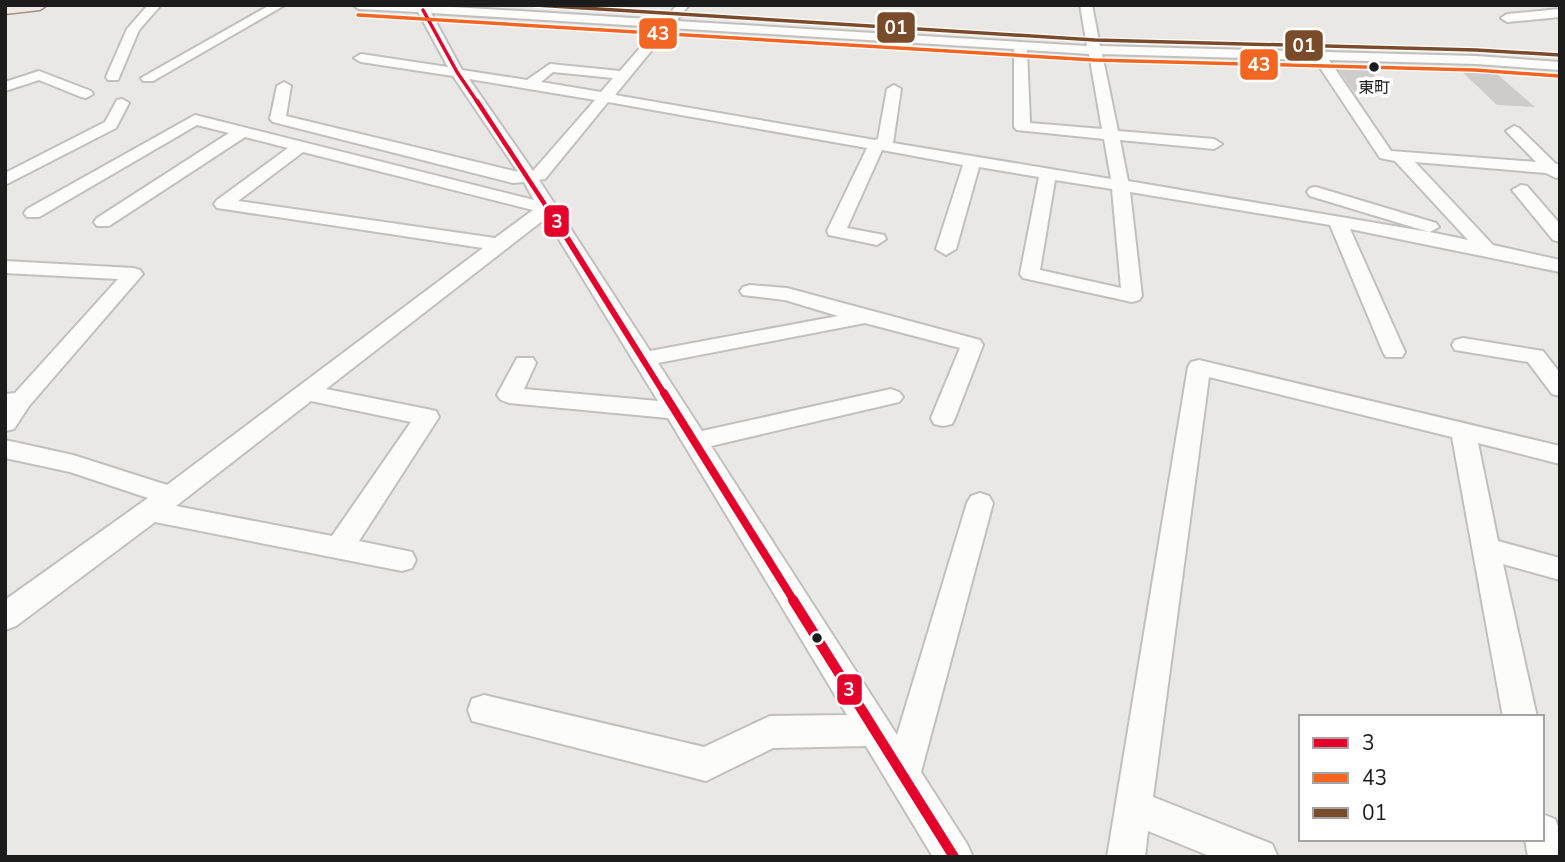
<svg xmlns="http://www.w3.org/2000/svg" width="1565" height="862" font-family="'Nunito Sans','Noto Sans JP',sans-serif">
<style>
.building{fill:#ceccca}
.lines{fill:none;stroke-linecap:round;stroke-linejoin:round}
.minor-casing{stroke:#c1c0bf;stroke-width:4}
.major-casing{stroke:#9f9283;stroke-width:3}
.minor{fill:#fcfcfb;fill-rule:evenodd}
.major{fill:#efe9e3;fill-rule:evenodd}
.bus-1-far4-casing{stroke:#fff;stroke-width:6}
.bus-1-far3-casing{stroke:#fff;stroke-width:8}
.bus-1-far2-casing{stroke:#fff;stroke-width:10}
.bus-1-far1-casing{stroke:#fff;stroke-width:13}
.bus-1-casing{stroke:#fff;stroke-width:15}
.bus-2-casing{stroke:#fff;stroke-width:6}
.bus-3-casing{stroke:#fff;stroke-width:6}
.bus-1-far4{stroke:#e4002b;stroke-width:3.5}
.bus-1-far3{stroke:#e4002b;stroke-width:4.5}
.bus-1-far2{stroke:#e4002b;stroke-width:6}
.bus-1-far1{stroke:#e4002b;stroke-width:8}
.bus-1{stroke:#e4002b;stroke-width:10}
.bus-2{stroke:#f26522;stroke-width:3.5}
.bus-3{stroke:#7a4b2a;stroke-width:3.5}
.bus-dot{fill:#1c1c1c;stroke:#fff;stroke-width:2.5}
.labels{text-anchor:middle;stroke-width:7;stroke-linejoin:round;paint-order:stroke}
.far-bus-label{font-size:16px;fill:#1c1c1c;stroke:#fff}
.line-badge{stroke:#fff;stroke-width:2.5}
.badge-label{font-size:19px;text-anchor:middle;font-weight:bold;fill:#fff}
</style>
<rect width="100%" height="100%" fill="#eae8e5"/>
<path class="building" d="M1456,66L1490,68L1535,107L1497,105Z
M1338,69L1371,71L1390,95L1354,92Z"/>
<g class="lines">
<g class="minor-casing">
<path id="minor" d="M148,5H161L139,30L118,80H108L106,77L127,29Z
M270,5H285L153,81H143L141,78Z
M353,5H421L664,20L677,5H689L676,21L1087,46L1080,5H1092L1100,46L1476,56L1560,62V70L1476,64L1329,60L1391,151L1536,162L1506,131L1514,126L1519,128L1556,164H1560V177L1556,178L1546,173L1415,162L1493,245L1560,260V272L1350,229L1405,352L1402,357H1386L1383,352L1330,225L1130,192L1142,296L1139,300L1132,302L1023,278L1020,274L1039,177L979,167L956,249L946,255L936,249L963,165L882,150L847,228L884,235L886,239L877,245L829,235L827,231L867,148L608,102L545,179L539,180L650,351L838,316L785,300L743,295L740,291L743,287L750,285L787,288L980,340L983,345L955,418L952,424L943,426L934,424L931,418L960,348L865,323L658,363L702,431L891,389L899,392L903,397L899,402L711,446L897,735L967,503L971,496L980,493L989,496L993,503L921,772L967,844L973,857H933L866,746L773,748L706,781L472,721L468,710L472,699L484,695L704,747L770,716L847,715L668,418L509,403L501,400L497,395L517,358H533L536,363L524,389L658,401L546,218L326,389L427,409L436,411L439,417L359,541L412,552L416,560L412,568L402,571L155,522L16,626L5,630V600L148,498L70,472L5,458V440L73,455L167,485L483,248L217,208L214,204L217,200L288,148L245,137L109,226H97L94,222L97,218L229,133L197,125L39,217H27L24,213L27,209L195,115L534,200L524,182L513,183L273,122L270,119L277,86L284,82L291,86L286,116L518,172L453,76L361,62L354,58L361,54L448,67L418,12L359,9ZM431,13L658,27L620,71L550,64L527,80L462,70ZM670,28L1014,49V127L1017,130L1104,139L1111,179L893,143L901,89L894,85L887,89L878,139L875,140L615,95ZM1027,50L1089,54L1102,129L1030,123ZM1102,54L1315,60L1380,158L1395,161L1468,240L1430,232L1439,227L1436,223L1316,187L1310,188L1307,192L1310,196L1429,232L1128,181L1120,140L1214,149L1222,144L1214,139L1118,131ZM553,72L613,78L601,92L541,82ZM469,79L595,100L533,171ZM303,152L533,210L495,238L238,201ZM1055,180L1112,189L1121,288L1040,270ZM311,401L411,422L332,536L176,506Z
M1560,9V17L1507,22L1501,18L1507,14Z
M39,71L91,91L93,94L86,98L81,97L39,80L5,91V82Z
M122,99L129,103L116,128L5,185V173L105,122L117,100Z
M1521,185L1527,186L1560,224V242L1553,240L1512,190Z
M5,261L133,268L140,270L143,274L29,406L14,429L5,431V394L15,393L118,279L5,273Z
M1463,338L1543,351L1560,373V396L1552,394L1528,362L1455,350L1452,345L1455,340Z
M1199,360L1560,446V464L1478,443L1498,541L1560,558V580L1503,564L1537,717H1503L1452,437L1209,377L1153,797L1272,844L1278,857H1212L1148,831L1145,857H1107L1188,367L1191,362Z
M1542,814L1555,819L1560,831V857H1528L1525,839H1542Z"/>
</g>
<g class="major-casing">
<path id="major" d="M5,5H47L40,10L5,14Z"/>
</g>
<use href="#minor" class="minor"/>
<use href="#major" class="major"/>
<g class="bus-1-far4-casing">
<path id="bus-1-far4" d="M423,10L457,72L478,103"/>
</g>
<g class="bus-1-far3-casing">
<path id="bus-1-far3" d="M477,101L563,232"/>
</g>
<g class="bus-1-far2-casing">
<path id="bus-1-far2" d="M562,230L665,395"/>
</g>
<g class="bus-1-far1-casing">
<path id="bus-1-far1" d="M664,393L794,601"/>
</g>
<g class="bus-1-casing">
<path id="bus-1" d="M793,600L954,857"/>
</g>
<g class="bus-2-casing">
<path id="bus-2" d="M358,15L1094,60L1475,70L1559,76"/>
</g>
<g class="bus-3-casing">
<path id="bus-3" d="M535,5L1095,40L1476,50L1560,55"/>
</g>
<use href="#bus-1-far4" class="bus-1-far4"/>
<use href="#bus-1-far3" class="bus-1-far3"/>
<use href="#bus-1-far2" class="bus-1-far2"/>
<use href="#bus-1-far1" class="bus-1-far1"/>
<use href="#bus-1" class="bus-1"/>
<use href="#bus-2" class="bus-2"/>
<use href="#bus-3" class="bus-3"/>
</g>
<g class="bus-dot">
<circle cx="1374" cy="67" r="6"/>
<circle cx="817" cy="638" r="6"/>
</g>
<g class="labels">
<g class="far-bus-label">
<text x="1374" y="93">東町</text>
</g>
</g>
<g class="line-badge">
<rect x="876" y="11" width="40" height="33" rx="7" fill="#7a4b2a"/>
<rect x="638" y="17" width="40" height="33" rx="7" fill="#f26522"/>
<rect x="1284" y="29" width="40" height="33" rx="7" fill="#7a4b2a"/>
<rect x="1239" y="48" width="40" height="33" rx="7" fill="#f26522"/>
<rect x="543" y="204" width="27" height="34" rx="7" fill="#e4002b"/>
<rect x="836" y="673" width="27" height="33" rx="7" fill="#e4002b"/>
</g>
<g class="badge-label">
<text x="896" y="34">01</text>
<text x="658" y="40">43</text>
<text x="1304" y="52">01</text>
<text x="1259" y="71">43</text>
<text x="557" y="228">3</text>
<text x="849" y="696">3</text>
</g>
<rect width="1565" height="862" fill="none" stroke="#1c1c1c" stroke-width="14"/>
<rect x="1299" y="715" width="245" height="126" fill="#ffffff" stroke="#a4a4a4" stroke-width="2"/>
<rect x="1313" y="738" width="35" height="10" fill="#e4002b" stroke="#a4a4a4" stroke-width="2"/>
<text x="1362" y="750" font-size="21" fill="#1c1c1c">3</text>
<rect x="1313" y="773" width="35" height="10" fill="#f26522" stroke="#a4a4a4" stroke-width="2"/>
<text x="1362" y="785" font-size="21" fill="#1c1c1c">43</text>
<rect x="1313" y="808" width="35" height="10" fill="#7a4b2a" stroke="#a4a4a4" stroke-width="2"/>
<text x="1362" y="820" font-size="21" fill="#1c1c1c">01</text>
</svg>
